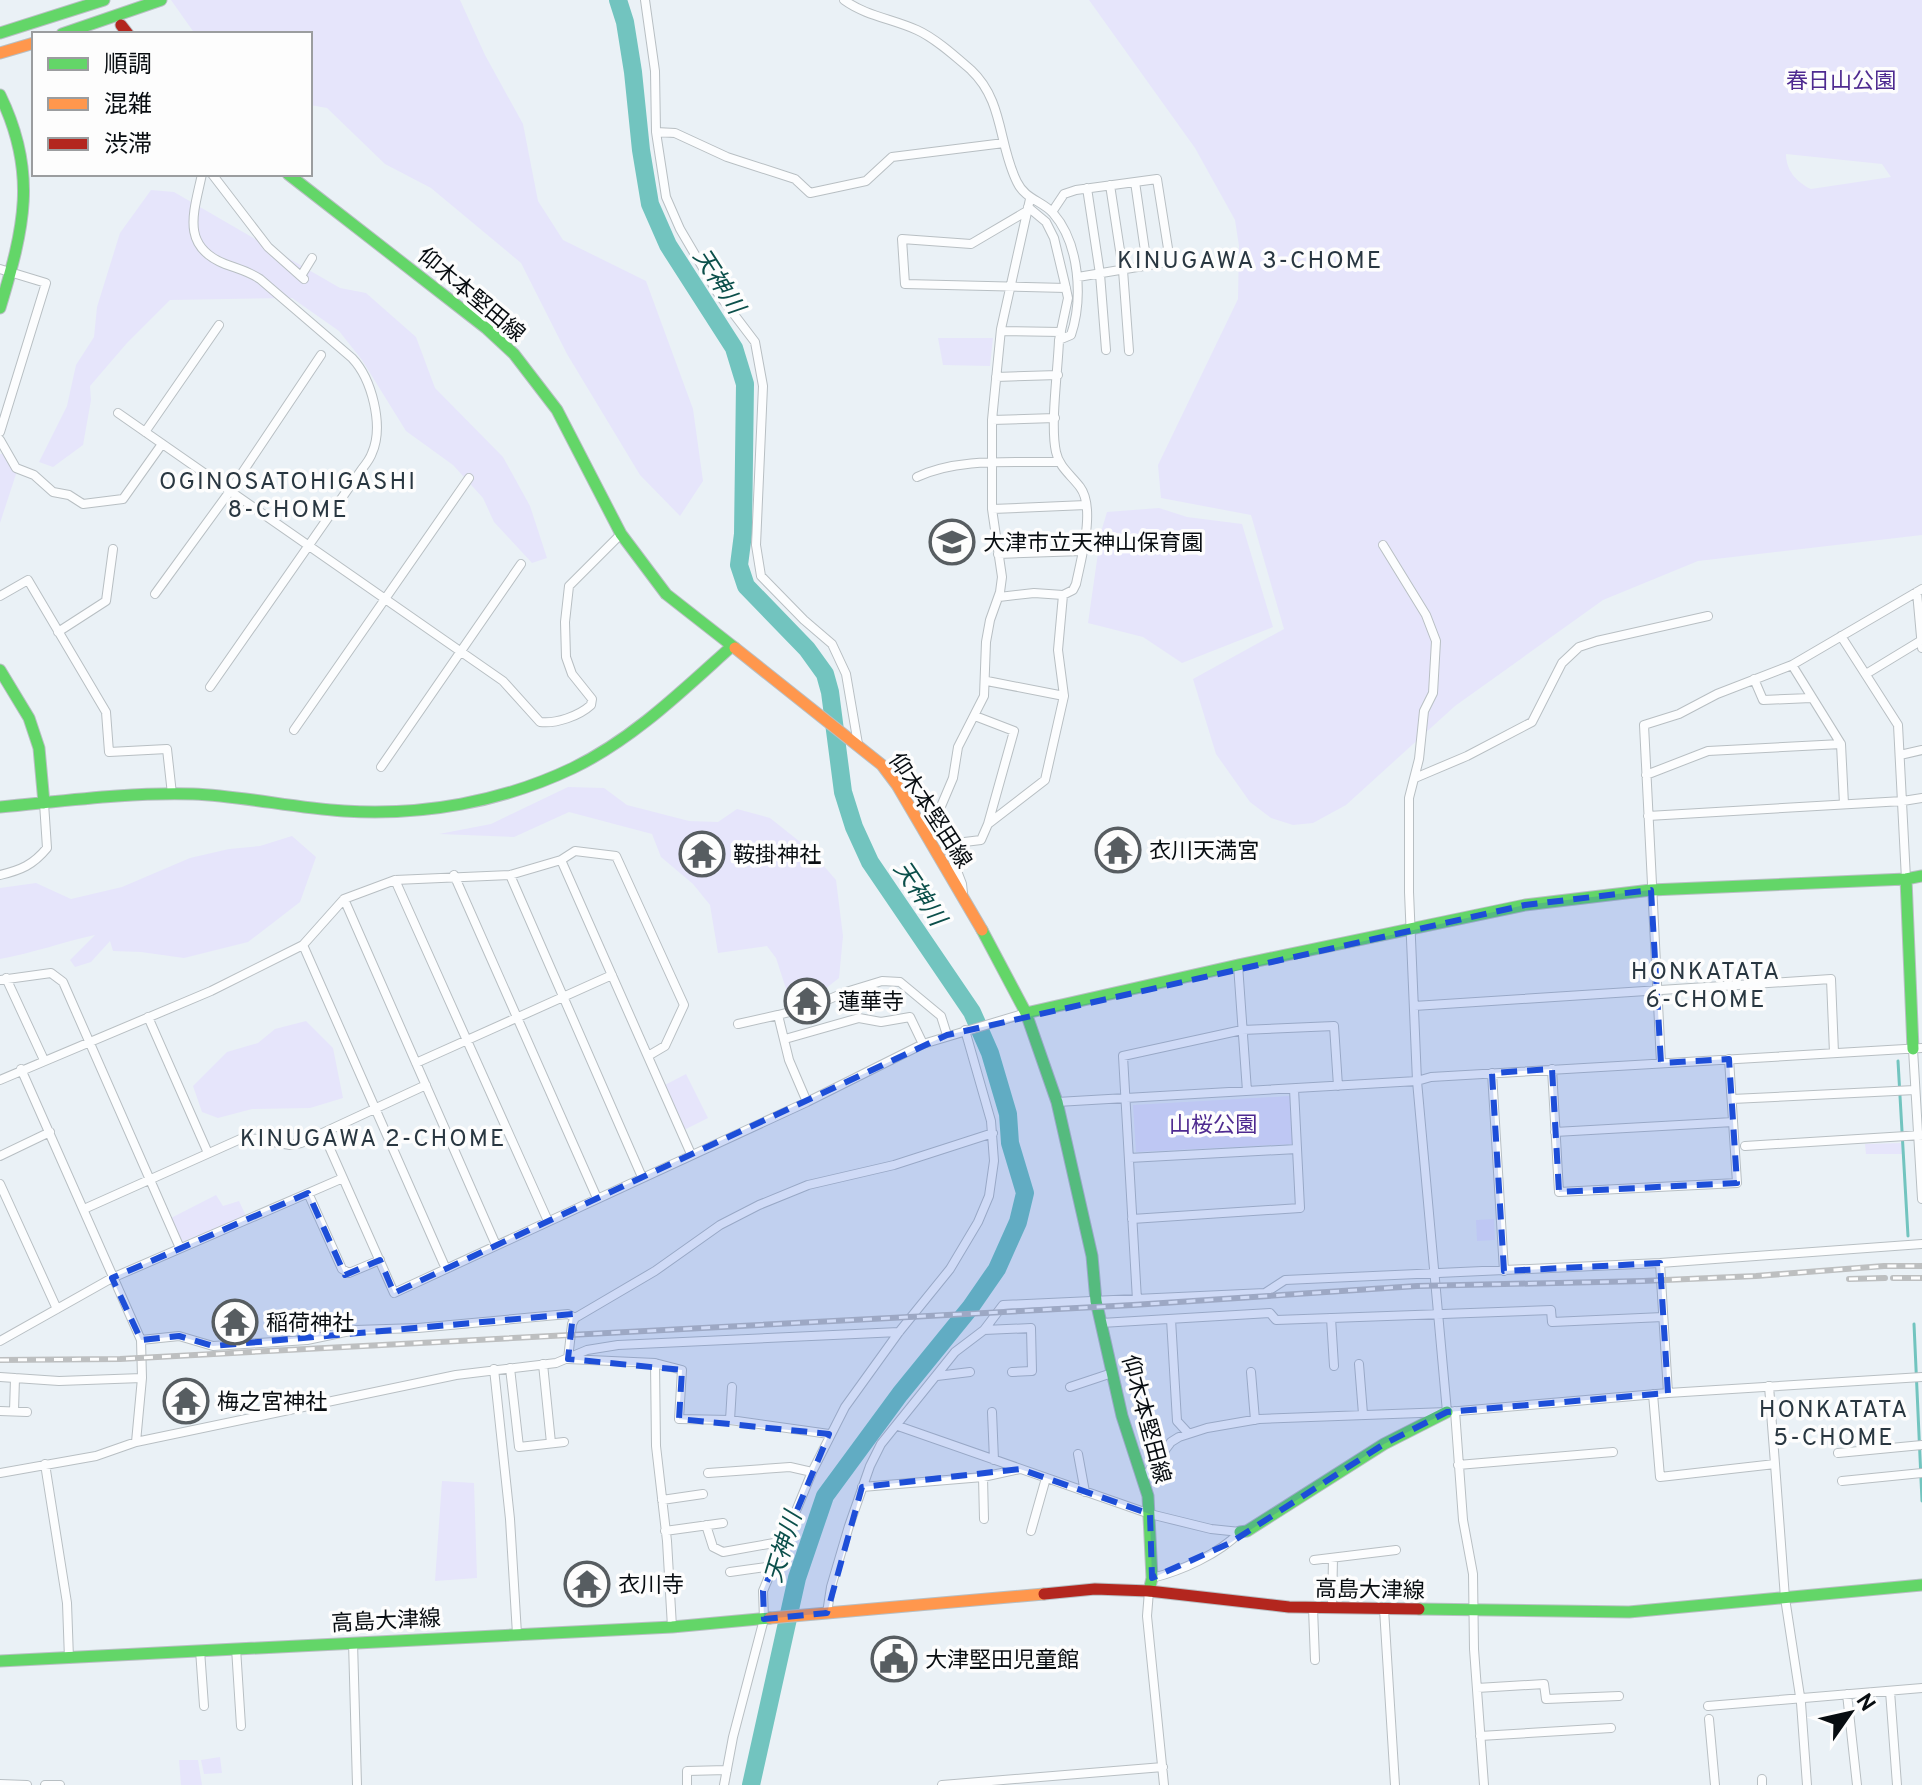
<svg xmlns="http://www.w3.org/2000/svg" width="1922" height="1785" font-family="Overpass,'Noto Sans JP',sans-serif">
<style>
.green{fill:#e6e5fb;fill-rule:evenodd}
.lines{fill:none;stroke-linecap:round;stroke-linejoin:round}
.stream{stroke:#72c4bf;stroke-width:3}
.river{stroke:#72c4bf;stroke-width:18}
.street-casing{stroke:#b8bfc3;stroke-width:10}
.fast-casing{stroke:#b8bfc3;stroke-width:13}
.slow-casing{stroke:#b8bfc3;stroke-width:13}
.jam-casing{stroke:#b8bfc3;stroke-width:13}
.street{stroke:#fcfdfe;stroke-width:8}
.fast{stroke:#63d668;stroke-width:11}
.slow{stroke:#ff974d;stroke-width:11}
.jam{stroke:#b3261e;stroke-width:11}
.rail-casing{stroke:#bdbfc0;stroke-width:6}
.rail{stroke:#fdfdfd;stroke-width:3;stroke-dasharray:9;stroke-linecap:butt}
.marked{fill:#1d4ed8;fill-opacity:0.2;stroke:#1d4ed8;stroke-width:6;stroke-dasharray:16 10;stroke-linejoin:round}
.labels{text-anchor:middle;stroke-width:7;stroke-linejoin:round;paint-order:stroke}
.park-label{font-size:22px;fill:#4e2a90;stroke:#fdfdfd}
.street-label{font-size:22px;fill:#080d11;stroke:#fdfdfd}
.poi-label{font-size:22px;fill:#080d11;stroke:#fdfdfd;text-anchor:start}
.neighbourhood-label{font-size:24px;letter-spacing:2px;fill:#293741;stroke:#fdfdfd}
.water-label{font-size:24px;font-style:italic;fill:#0b4f4a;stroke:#fdfdfd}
</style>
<rect width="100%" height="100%" fill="#eaf1f6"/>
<path class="green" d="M171,0H460L485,55L523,124L538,201L563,240L646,281L693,409L703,481L680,516L640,475L567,354L521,263L431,188L385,164L327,108L310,105V34H195Z
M1089,0H1922V535L1698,561L1603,600L1455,706L1346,805L1313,823L1293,825L1271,818L1250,802L1216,754L1193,679L1284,629L1251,515L1161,498L1158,465L1238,299L1239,246L1235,220L1195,148ZM1786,154L1882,164L1891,177L1811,189C1796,182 1786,170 1786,154Z
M151,190L174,192L340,288L366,293L416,337L435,388L503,457L530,506L547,558L532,563L494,522L483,498L453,465L406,431L362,360L339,331L292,298L170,300L127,343L90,386L91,400L83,445L53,467L39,462L67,406L76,365L94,337L97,307L120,233Z
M938,338H993L990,366L943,365Z
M0,454H4L17,471L0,523Z
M1159,508L1187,517L1242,524L1273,627L1182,663L1143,637L1088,623L1101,532L1107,512Z
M568,787L604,788L627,805L689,821L718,822L737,809L770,818L809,849L836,880L843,936L839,978L811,1000L791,1004L776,958L767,946L718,953L710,905L693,884L661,857L652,834L569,812L514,837L439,834L491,824Z
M292,836L316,857L300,902L248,942L184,958L141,952L113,951L110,941L91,962L75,967L70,960L95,935C63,942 33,953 0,959V888L36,883L71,899L122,887L190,858L229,849L260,846Z
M306,1021L333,1048L343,1098L310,1108L252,1109L218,1118L202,1112L193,1086L227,1052L258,1043L275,1029Z
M686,1074L708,1118L682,1131L663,1086Z
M1290,1096L1293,1144L1136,1152L1133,1105Z
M1902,1143V1154H1866L1865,1144Z
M216,1195L223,1206L239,1201L246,1216L182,1242L171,1218Z
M1494,1219L1495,1240L1477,1241L1476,1220Z
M442,1481L474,1483L477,1578L435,1581Z
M220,1757L222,1773L204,1774L201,1760Z
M179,1760H198L202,1785H181Z"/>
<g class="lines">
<path class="stream" d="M1898,1061L1908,1236
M1914,1324L1922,1501"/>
<path class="river" d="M618,0L625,22L633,72L641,150L650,204L668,245L734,348L745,384L743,534L739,565L746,586L807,649L825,674L830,692L843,792L854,827L870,862L972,1012L990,1053L1008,1114L1010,1143L1025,1193L1018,1222L997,1269L970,1308L900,1394L825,1496L797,1578L751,1785"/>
<g class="street-casing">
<path id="street" d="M645,0L655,71L656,132L666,197L680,229L717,292L755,342L763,386L756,545L761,576L804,620L832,644L846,674L858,744
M844,0C866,16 893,19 917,30C935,38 956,57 971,70C1004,101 998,144 1017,182C1025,199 1042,201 1053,213C1080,244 1083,299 1071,335L1059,340C1058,370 1050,425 1056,452C1059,467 1071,475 1080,487C1096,508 1081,559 1076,584L1073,590L1063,595L1058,650L1064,696
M656,132L675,133L727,157L795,179L810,193L866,181L892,157L1004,143
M202,174C194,212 180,246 225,264C238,269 248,271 260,279L352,358C372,379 384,426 372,453C370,459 366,464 362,469L210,687
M212,174L268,247L304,279
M1135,182L1147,265
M1110,185L1123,270L1129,351
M1087,188L1100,274L1106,350
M1028,207L1046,222L1054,238L1065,284L1068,298L1059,340
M1027,211L971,244L902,239L905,284L1066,288
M1052,212L1064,194L1076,190L1157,179L1170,261
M0,269L46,283L0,432
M301,276L312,258
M1078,277L1191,258
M1001,331L1061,332
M996,377L1058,375
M118,413L503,681L540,722C556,724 579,716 591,705L592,699L572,674L566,657L565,622L569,586L621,534
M992,420L1055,418
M145,432L219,325
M0,440L16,468L34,475L53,492L69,495L83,504L123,499L162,444
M917,477C959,457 1013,463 1059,462
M992,509L1086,505
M1383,545L1426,615L1436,641L1433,693L1424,711L1419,759L1409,798V892L1417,1081L1447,1412
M998,554L1083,551
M1917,592L1922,648
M155,594L230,491L321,355
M0,596L28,580L106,712L109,752L167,749L172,794
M999,597L1034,593L1063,595
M58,632L106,601L113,549
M1841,636L1898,725L1906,879
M1792,665L1841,744L1844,804
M1866,674L1922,640
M1754,679L1763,700L1811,698
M975,716L1014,731L988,824
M294,730L469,478
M1900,755L1922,750
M381,767L521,564
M1646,775L1708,751L1841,744
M1415,778L1467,756L1532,722L1562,663L1579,647L1597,641L1708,616
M1648,816L1903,801L1922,798
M948,844L981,840L988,824L1045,780L1064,696L987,681
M561,860L691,1154
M0,875C21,870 33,865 47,848L44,803
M454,875L597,1198
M510,875L642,1177
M395,880L548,1221
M963,893L962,884L941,829L939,811L953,778L958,747L984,696L986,642L990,620L1000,592L1002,577L992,509V420L1001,329L1030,199
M344,899L496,1245
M303,945L446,1269
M1238,965L1247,1091
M6,978L44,1060
M0,980L51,973L63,982L180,1248
M1414,1006L1831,979L1834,1053
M148,1017L208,1153
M738,1024L778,1015
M785,1039L859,1018L881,1022L910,1017L923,1044
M1913,1049L1922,1199
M416,1063L612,975
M1661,1063L1644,725L1679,714L1717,694L1792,665L1922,589
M21,1069L141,1340L142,1378L136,1442
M1552,1069L1559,1192L1737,1183L1729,1059
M1492,1073L1504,1271
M0,1080L211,991L303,945L344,899L395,880L510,875L561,860L575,851L616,856L684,1005L665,1046L648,1056
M1732,1099L1915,1090
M807,1102L789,1060L778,1015L813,1006L846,992L882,981L900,982L941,1016L947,1035
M1057,1102L1417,1081L1431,1077L1922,1048
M1555,1132L1733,1122
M323,1133L394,1293L807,1102L923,1044L1026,1013
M1745,1146L1922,1135
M0,1156L50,1132
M1129,1158L1297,1149
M0,1184L57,1309
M308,1193L342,1269L349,1273L380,1260
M84,1209L245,1137L290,1145L301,1143L426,1085
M1132,1219L1300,1208L1294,1089
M1660,1263L1668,1393
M1137,1300L1123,1056L1242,1030L1334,1026L1338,1086
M1331,1318L1334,1366
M1171,1319L1177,1421L1188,1433
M1101,1323L1270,1313L1276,1320L1551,1310L1552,1322L1663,1317
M984,1330L1003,1305L1265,1293L1285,1280L1660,1263L1922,1244
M141,1340L179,1336L213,1346L307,1340L355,1330L418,1328L568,1314L575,1318
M0,1341L112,1278L343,1178
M568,1359L572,1324L575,1318L655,1271L720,1225L759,1205L808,1185L894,1165L993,1133
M568,1359L655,1363L682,1370L679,1419L730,1420L829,1434
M655,1363L656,1446L667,1541L672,1627
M543,1364L551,1443
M1359,1364L1363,1414
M510,1368L519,1447L564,1442
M494,1369L510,1519L517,1634
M1251,1372L1255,1420
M937,1376L970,1372
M0,1377L59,1381L142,1378
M1769,1386L1775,1464
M1070,1387L1112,1373
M1653,1394L1660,1477L1775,1464L1785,1598L1801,1703L1807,1785
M0,1411L27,1412
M14,1411L15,1378
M1455,1411L1463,1520L1473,1574L1474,1649L1484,1785
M992,1412L994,1460
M730,1420L732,1387
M898,1426L1150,1514L1211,1529L1240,1532
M1838,1453L1922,1445
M1078,1454L1085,1492
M45,1464L67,1603L69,1659
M1458,1465L1613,1452
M0,1473L96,1456L136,1442L456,1375L556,1363L587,1350L618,1345L899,1332
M708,1473L790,1467L812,1472
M983,1477L984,1519
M1144,1478L1171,1442L1179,1437L1207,1428L1259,1419L1447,1412L1668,1393L1922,1377
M1842,1481L1922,1473
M862,1487L983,1477L1020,1469
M662,1500L703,1494
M706,1525L713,1547L723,1552L785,1541
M665,1531L723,1523
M1031,1531L1046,1478
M1314,1560L1396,1550
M730,1572L773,1566
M1152,1578C1181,1571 1219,1554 1240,1532
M1149,1591L1147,1616L1164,1785
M1313,1608L1315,1660
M1332,1608L1333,1558
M1384,1609L1395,1785
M827,1613L831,1587L849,1526L870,1466L881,1444L955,1352L984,1330L1031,1328L1032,1371L1012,1372
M353,1642L357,1785
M236,1648L241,1726
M200,1650L204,1706
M1477,1688L1544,1684L1546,1699L1619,1696
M1890,1691L1897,1785
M1847,1694L1857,1785
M1708,1706L1922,1688
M1709,1719L1715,1785
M1480,1736L1611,1728
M1762,1779V1785
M0,1784L27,1785
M45,1785H60
M687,1785V1771L727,1770
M724,1785L733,1737L764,1619L763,1591L812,1472L845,1407L899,1332L950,1269L978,1222L989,1196L994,1161L991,1121L965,1030
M942,1785L1163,1767"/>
</g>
<g class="fast-casing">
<path id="fast" d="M0,33L104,0
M62,34L161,0
M0,95C38,173 24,228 0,308
M288,174L486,328L514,354L557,410L621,534L666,594L735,648
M0,670L29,718L39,748L44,803
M0,807C64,801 129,792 193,794C244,796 293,808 344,811C422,816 502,802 573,768C633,739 682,691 731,647
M1906,879L1913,1049
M982,930L1026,1013L1057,1102L1092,1256L1096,1301L1122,1416L1148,1496L1152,1578L1149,1591
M1026,1013L1238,965L1525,905L1651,890L1906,879L1922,876
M1240,1532L1247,1531L1384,1444L1447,1412
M1419,1609L1629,1612L1922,1585
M0,1661L672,1627L770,1618"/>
</g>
<g class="slow-casing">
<path id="slow" d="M0,53L34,43
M735,648L882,765L897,785L982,930
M770,1618L1044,1594"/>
</g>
<g class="jam-casing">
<path id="jam" d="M121,25L128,34
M1044,1594L1095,1589L1149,1591L1289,1607L1419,1609"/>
</g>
<use href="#street" class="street"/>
<use href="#fast" class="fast"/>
<use href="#slow" class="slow"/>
<use href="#jam" class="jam"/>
<g class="rail-casing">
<path id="rail" d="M1893,1278H1922
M1849,1279L1885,1278
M0,1360L120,1359L1133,1305L1417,1286L1643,1281L1756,1276L1884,1266H1922"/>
</g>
<use href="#rail" class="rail"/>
</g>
<path class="marked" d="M1651,890L1661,1063L1729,1059L1737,1183L1559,1192L1552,1069L1492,1073L1504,1271L1660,1263L1668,1393L1447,1412L1384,1444L1230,1543L1152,1578L1150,1514L1020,1469L862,1487L827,1613L764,1619L763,1591L829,1434L679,1419L682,1370L568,1359L573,1314L213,1346L179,1336L141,1340L112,1278L308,1193L345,1275L380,1260L394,1293L947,1035L1525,905Z"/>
<defs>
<g id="school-ring" transform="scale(2.3)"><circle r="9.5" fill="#fdfdfd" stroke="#575d61" stroke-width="1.5"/><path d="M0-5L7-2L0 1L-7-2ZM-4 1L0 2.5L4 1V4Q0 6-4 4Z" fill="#575d61"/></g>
<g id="temple-ring" transform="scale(2.3)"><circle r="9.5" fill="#fdfdfd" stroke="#575d61" stroke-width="1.5"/><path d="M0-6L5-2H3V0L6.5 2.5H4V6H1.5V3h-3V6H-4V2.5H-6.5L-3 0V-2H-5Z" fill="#575d61"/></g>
<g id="civic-ring" transform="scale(2.3)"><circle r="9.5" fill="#fdfdfd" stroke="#575d61" stroke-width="1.5"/><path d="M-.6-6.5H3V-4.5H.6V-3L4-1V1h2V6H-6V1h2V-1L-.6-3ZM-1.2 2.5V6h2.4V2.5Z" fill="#575d61"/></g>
</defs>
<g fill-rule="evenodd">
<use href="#school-ring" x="952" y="542"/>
<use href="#temple-ring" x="1118" y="850"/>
<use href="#temple-ring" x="702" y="854"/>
<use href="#temple-ring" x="807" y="1001"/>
<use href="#temple-ring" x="235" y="1322"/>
<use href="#temple-ring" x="186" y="1401"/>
<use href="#temple-ring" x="587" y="1584"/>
<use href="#civic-ring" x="894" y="1659"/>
</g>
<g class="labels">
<g class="park-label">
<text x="1841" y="88">春日山公園</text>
<text x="1213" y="1132">山桜公園</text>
</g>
<g class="street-label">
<text transform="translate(472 294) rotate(40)" y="8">仰木本堅田線</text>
<text transform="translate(931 810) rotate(57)" y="8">仰木本堅田線</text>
<text transform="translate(1147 1419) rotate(75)" y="8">仰木本堅田線</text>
<text transform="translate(1370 1589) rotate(1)" y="8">高島大津線</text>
<text transform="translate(386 1620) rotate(-3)" y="8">高島大津線</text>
</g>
<g class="poi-label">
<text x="983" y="550">大津市立天神山保育園</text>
<text x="1149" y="858">衣川天満宮</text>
<text x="733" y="862">鞍掛神社</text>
<text x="838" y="1009">蓮華寺</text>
<text x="266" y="1330">稲荷神社</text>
<text x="217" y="1409">梅之宮神社</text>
<text x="618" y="1592">衣川寺</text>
<text x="925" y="1667">大津堅田児童館</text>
</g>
<g class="neighbourhood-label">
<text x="1250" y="268">KINUGAWA 3-CHOME</text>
<text x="288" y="489">OGINOSATOHIGASHI<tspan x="288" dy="28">8-CHOME</tspan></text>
<text x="1706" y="979">HONKATATA<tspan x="1706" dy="28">6-CHOME</tspan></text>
<text x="373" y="1146">KINUGAWA 2-CHOME</text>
<text x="1834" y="1417">HONKATATA<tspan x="1834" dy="28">5-CHOME</tspan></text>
</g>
<g class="water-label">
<text transform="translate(719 281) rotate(57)" y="8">天神川</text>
<text transform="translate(920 893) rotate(56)" y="8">天神川</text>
<text transform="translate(783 1547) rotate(-73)" y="8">天神川</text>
</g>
</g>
<rect x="32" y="32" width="280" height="144" fill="#fdfdfd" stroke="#9b9d9f" stroke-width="2"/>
<rect x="48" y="58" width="40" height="12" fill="#63d668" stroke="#9b9d9f" stroke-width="2"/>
<text x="104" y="72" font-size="24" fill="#080d11">順調</text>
<rect x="48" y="98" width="40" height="12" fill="#ff974d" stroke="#9b9d9f" stroke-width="2"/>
<text x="104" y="112" font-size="24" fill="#080d11">混雑</text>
<rect x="48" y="138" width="40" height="12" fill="#b3261e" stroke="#9b9d9f" stroke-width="2"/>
<text x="104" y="152" font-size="24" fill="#080d11">渋滞</text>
<g transform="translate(1850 1713) rotate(56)" stroke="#fdfdfd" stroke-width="6" paint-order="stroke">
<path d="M0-6L14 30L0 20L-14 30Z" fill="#080d11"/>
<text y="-12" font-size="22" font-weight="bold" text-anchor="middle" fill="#080d11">N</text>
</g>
</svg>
